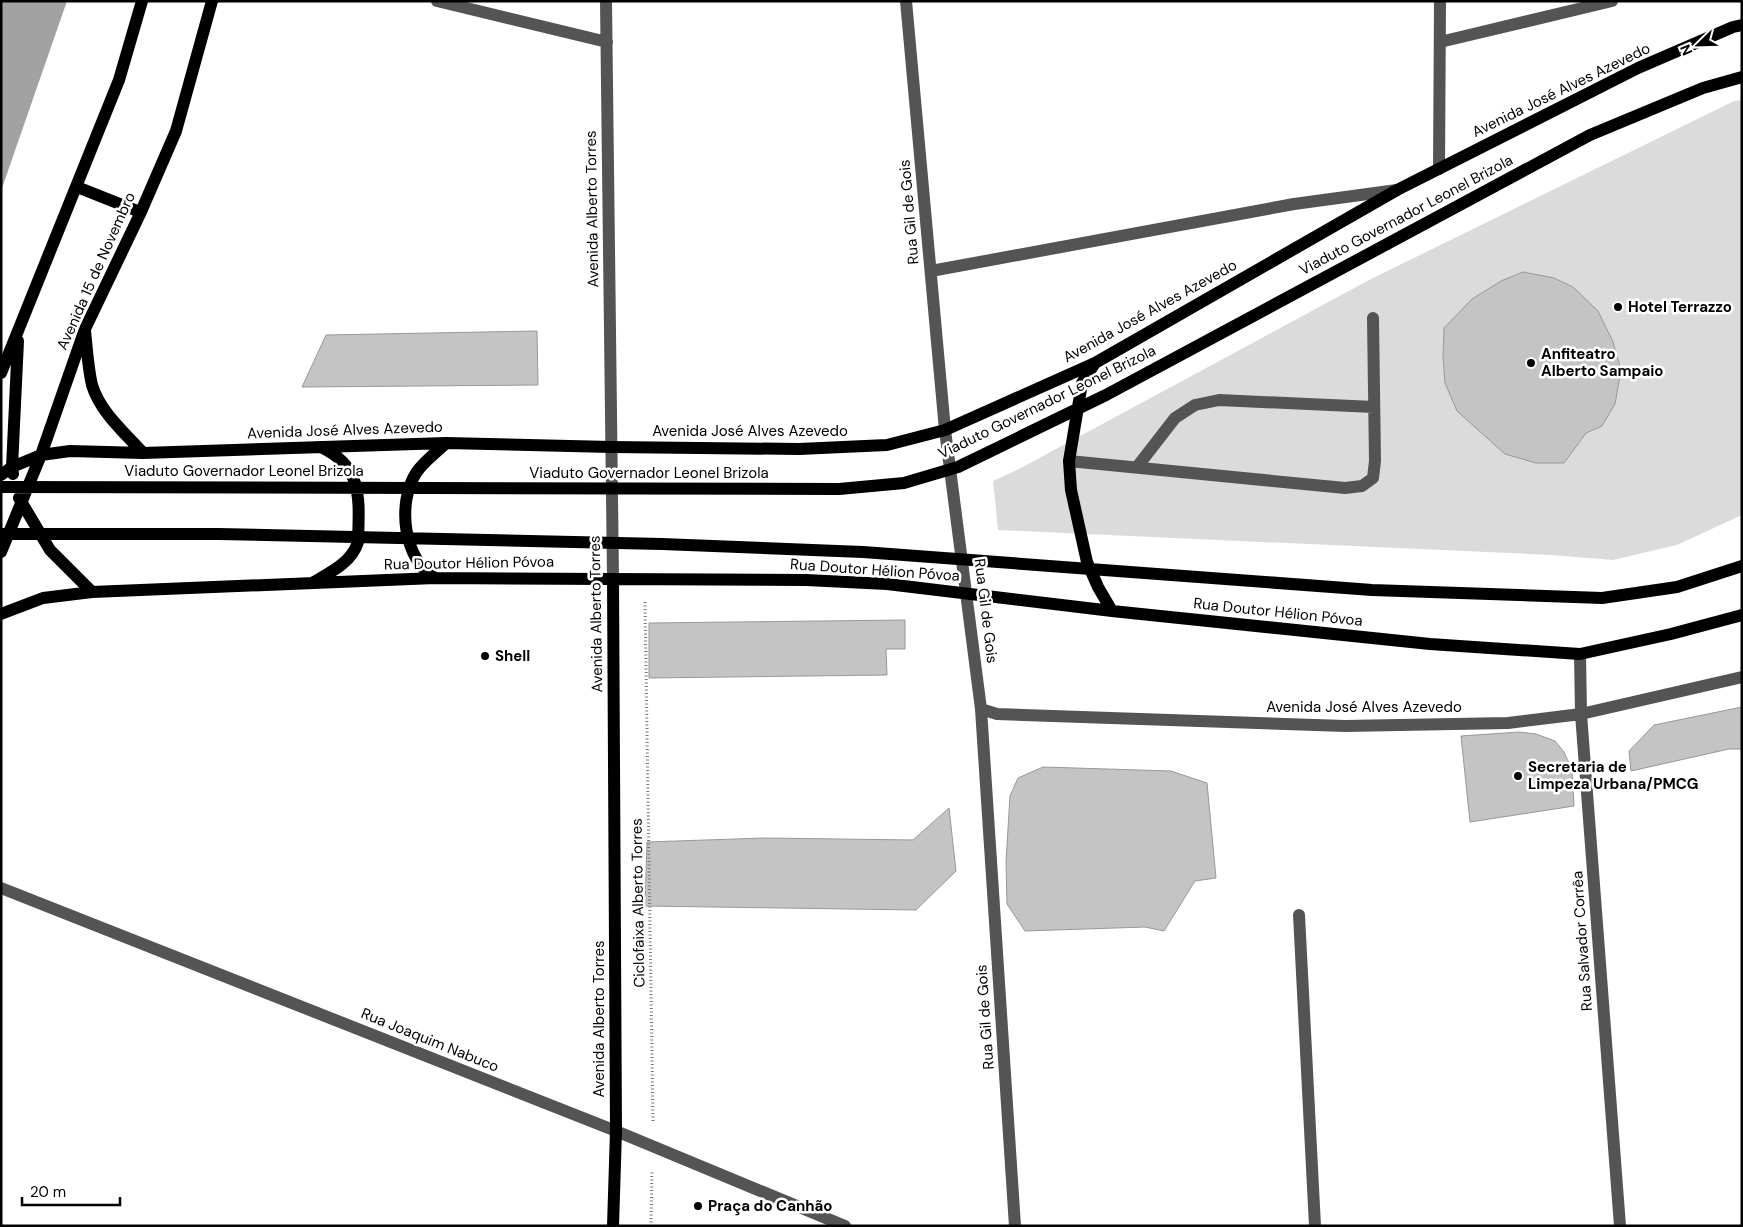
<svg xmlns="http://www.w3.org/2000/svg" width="1743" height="1227" font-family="'DM Sans',sans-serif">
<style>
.green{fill:#dbdbdb}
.water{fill:#a2a2a2}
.building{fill:#c4c4c4;stroke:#989898}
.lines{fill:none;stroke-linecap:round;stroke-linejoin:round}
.path{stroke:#767676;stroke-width:3;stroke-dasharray:1 2.5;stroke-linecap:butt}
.minor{stroke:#545454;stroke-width:12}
.major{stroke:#000;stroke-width:12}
.poi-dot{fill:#000;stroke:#fff;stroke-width:2}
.labels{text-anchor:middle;stroke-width:5;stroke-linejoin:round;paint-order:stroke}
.street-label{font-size:15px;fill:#000;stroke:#fff}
.poi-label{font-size:15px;font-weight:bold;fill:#000;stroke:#fff;text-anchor:start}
</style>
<rect width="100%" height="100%" fill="#fff"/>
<path class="green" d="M1742,100V515L1677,545L1613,560L1551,555L998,530L993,481L1019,469L1369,280L1734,101Z"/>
<path class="water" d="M1,1H67L1,191Z"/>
<path class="building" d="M1523,272L1554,278L1573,287L1598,311L1613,342L1621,370L1615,404L1602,426L1586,433L1564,463H1536L1505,454L1457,411L1445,383L1443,357L1444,328L1472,299L1501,281Z
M537,331L538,385L302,387L326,335Z
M905,620V649H886L887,675L649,678V623Z
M1742,707V749H1729L1631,771L1629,751L1654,725Z
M1519,732L1536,734L1555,741L1564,752L1572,770L1574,806L1470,822L1461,736Z
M1043,767L1171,771L1207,783L1216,878L1195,881L1164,931L1145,927L1025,931L1007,904L1006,862L1010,796L1018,778Z
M949,808L956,871L916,910L645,906L647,842L764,838L913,840Z"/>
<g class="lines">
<path class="path" d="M645,602L653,1121
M651,1226L652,1170"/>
<path class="minor" d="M437,1L607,42
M606,1L613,579
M906,1L945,430L981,709L1015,1226
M1440,42L1612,1
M1439,169L1440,1
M931,271L1294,204L1397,190
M1069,461L1345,488L1362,486L1373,478L1375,461L1373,318
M1137,467L1175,418L1195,405L1219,400L1374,407
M1580,654L1581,714L1620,1226
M981,709L997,714L1345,726L1508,723L1581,714L1742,677
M1,888L616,1131L845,1226
M1299,915L1315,1226"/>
<path class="major" d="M77,187L140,212
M85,331C87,349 88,368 92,385C100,412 125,433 143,453
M1095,363L1082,383L1069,461L1071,490L1087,562L1098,587L1112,611
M1,373L119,80L142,1
M13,474L12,467L18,341
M1,475L12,467L41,455L70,451L143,453L446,443L611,447L799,449L887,445L945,430L1095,363L1397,190L1638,68L1733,27L1742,25
M1,487L839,489L904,483L958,467L1106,395L1590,135L1703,88L1742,77
M19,498L50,550L92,592
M1,534H218L662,544L863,552L1372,590L1602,598L1677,587L1742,566
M1,552L41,455L85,329L140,214L176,131L212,1
M435,578C403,559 397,503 416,473C423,462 437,452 446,443
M613,579L616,1131L613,1226
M314,582C331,572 352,562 358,542C359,501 364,467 321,447
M1,614L43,598L92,592L435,578L806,580L887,584L1112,611L1430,644L1580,654L1671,634L1742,615"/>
</g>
<g class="poi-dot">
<circle cx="1618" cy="307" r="5"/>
<circle cx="1531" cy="363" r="5"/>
<circle cx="485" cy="656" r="5"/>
<circle cx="1518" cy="776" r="5"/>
<circle cx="698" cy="1206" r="5"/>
</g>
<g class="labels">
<g class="street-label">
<text transform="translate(1561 90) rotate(-26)" y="5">Avenida José Alves Azevedo</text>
<text transform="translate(592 209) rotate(-91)" y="5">Avenida Alberto Torres</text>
<text transform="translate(909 212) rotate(-95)" y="5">Rua Gil de Gois</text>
<text transform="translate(1406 215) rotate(-28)" y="5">Viaduto Governador Leonel Brizola</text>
<text transform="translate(96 271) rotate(-66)" y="5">Avenida 15 de Novembro</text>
<text transform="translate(1150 311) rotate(-29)" y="5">Avenida José Alves Azevedo</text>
<text transform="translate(1047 402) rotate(-26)" y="5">Viaduto Governador Leonel Brizola</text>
<text transform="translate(345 430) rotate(-2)" y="5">Avenida José Alves Azevedo</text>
<text x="750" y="436">Avenida José Alves Azevedo</text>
<text x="244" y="476">Viaduto Governador Leonel Brizola</text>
<text x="649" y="478">Viaduto Governador Leonel Brizola</text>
<text transform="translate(469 563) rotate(-1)" y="5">Rua Doutor Hélion Póvoa</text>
<text transform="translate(875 570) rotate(4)" y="5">Rua Doutor Hélion Póvoa</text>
<text transform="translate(986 611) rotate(83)" y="5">Rua Gil de Gois</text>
<text transform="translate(1278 612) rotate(6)" y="5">Rua Doutor Hélion Póvoa</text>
<text transform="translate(596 614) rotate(-91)" y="5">Avenida Alberto Torres</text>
<text x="1364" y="712">Avenida José Alves Azevedo</text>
<text transform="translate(638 903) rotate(-91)" y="5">Ciclofaixa Alberto Torres</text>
<text transform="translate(1582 941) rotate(-94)" y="5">Rua Salvador Corrêa</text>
<text transform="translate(985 1017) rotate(-94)" y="5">Rua Gil de Gois</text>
<text transform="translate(599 1019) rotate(-90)" y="5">Avenida Alberto Torres</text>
<text transform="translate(430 1040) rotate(22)" y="5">Rua Joaquim Nabuco</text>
</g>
<g class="poi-label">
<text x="1628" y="312">Hotel Terrazzo</text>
<text x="1541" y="359">Anfiteatro<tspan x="1541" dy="17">Alberto Sampaio</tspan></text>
<text x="495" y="661">Shell</text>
<text x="1528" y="772">Secretaria de<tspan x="1528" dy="17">Limpeza Urbana/PMCG</tspan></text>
<text x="708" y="1211">Praça do Canhão</text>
</g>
</g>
<rect width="1743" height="1227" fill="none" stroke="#000000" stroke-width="5"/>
<g transform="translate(1698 45) rotate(247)" stroke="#ffffff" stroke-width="4" paint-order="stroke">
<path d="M0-4L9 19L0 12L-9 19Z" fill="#000000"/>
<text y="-8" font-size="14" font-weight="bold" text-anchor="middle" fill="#000000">N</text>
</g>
<path d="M22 1197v8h98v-8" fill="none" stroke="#000000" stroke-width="2.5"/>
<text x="30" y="1197" font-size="15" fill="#000000" stroke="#ffffff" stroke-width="4" paint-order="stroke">20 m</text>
</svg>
